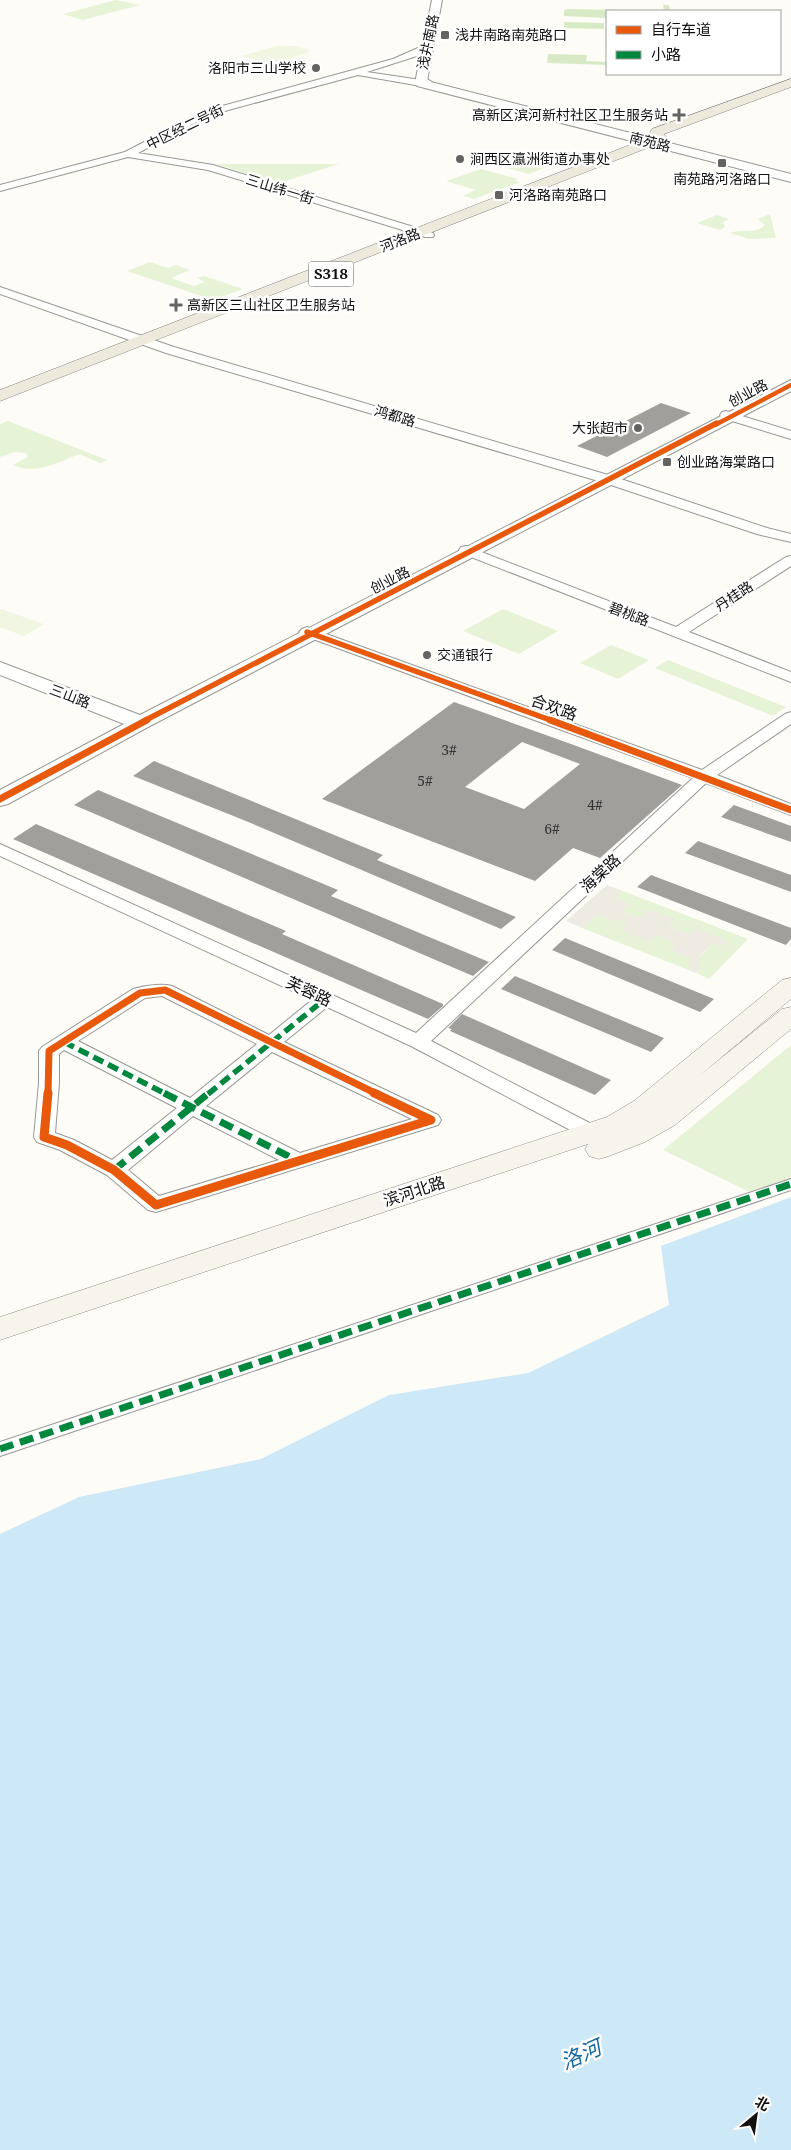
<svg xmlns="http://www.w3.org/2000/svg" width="791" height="2150" font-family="'Noto Serif','Noto Sans SC',serif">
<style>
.green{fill:#e7f3d7}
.forest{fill:#d8eac5}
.pitch{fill:#f0f6e1}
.plaza{fill:#edebe2}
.water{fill:#cde8f7}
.building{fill:#a19f9c;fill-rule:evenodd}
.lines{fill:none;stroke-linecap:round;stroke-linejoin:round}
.pedestrian-casing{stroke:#979795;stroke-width:2}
.minor-casing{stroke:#979795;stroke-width:2}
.tertiary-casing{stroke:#979795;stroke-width:2}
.secondary-casing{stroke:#8e8d8b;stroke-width:1}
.primary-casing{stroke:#858482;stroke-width:1}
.pedestrian{fill:#fffffe;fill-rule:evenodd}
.minor{fill:#fffffe;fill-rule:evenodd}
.tertiary{fill:#fffffe;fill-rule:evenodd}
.secondary{fill:#f6f4eb;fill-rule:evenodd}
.primary{fill:#ede9dc;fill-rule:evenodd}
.quiet-far1{stroke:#00873e;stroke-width:5.5;stroke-dasharray:11 5.5;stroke-linecap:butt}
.quiet{stroke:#00873e;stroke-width:7;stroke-dasharray:14 7;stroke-linecap:butt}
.cycleway-far3-casing{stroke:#fff;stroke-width:6}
.cycleway-far2-casing{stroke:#fff;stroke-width:8}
.cycleway-far1-casing{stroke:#fff;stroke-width:10}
.cycleway-casing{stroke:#fff;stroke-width:12}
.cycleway-far3{stroke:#e8590c;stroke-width:4.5}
.cycleway-far2{stroke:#e8590c;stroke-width:5.5}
.cycleway-far1{stroke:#e8590c;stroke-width:7}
.cycleway{stroke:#e8590c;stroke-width:9}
.poi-dot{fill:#646362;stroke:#fff;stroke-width:2}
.labels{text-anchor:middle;stroke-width:5;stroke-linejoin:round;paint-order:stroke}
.far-poi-label{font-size:14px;fill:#111;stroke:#fff;text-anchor:start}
.far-street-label{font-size:14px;fill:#111;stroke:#fff}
.number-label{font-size:14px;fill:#353434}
.shield{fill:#fff;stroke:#585858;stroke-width:1}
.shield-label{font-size:15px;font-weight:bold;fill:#111}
.street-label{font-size:16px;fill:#111;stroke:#fff}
.near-water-label{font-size:21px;font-style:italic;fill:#1768a6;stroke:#fff}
</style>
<rect width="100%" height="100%" fill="#fdfcf7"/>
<path class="green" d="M116,0L140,5L83,20L63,14Z
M494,151L549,166L529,174L493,164L507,158L488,153Z
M217,164H339L276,184Z
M481,169L518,179L515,181L520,182L474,199L463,196L476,190L446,181Z
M770,214L776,238L749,239L730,233C741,228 755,235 765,225L758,219Z
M717,215L729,219L723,222L725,227L719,230L697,223Z
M150,262L168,268L176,265L190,270L171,278L194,286L205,282L197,278L204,276L243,289L213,300L127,271Z
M8,421L107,460L100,463L79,454C58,463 35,475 13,465L28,457L26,453L15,452L0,457V424Z
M503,609L558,631L519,654L463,631Z
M611,645L649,660L618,679L580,663Z
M668,660L786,707L773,716L655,668Z
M623,891L748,939L709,979L696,973L700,969V956L714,943L726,941L688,934L668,926L674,920L648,909L638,918L622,911L629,904L615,898Z
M597,915L611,921L615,918L630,924L622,931L657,935L678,944L671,950L693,959L694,968L691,971L582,928Z
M791,1045V1184L758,1196L663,1150Z"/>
<path class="forest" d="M663,5H669L670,11H607V18L564,16V10L568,9L664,11Z
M564,22L604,23V29L564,28Z
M531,27H553L552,41L529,40Z
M548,54L587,55L586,61L607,62V65L547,63Z"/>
<path class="pitch" d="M277,46H296L311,51L274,64L241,56Z
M2,609L43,624H44L24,636L0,627V610Z"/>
<path class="plaza" d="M607,885L623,891L615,898L630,904L622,911L638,918L648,909L675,919L668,926L688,934L695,928L727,941L721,946L714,943L700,955V969L696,973L691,971L694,968L687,965L692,959L671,950L677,944L657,935L649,942L622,931L629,924L615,918L611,921L597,915L582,928L566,921Z"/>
<path class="water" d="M791,1197V2150H0V1534L79,1497L261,1459L389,1395L528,1373L669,1305L661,1246Z"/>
<path class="building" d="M661,403L691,413L607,457L577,446Z
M454,702L571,744L682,785L600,858L573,848L535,881L322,799ZM522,742L580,764L524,809L465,787Z
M154,761L383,855L377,860L516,917L501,929L241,819L133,776Z
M98,790L338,890L331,896L489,962L473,976L74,805Z
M734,805L791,826V842L721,817Z
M36,824L286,931L282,934L443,1004V1006L428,1019L13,839Z
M698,841L791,875V892L685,853Z
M651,875L791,928V939L786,945L637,887Z
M565,938L714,999L700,1012L552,950Z
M515,976L664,1038L651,1052L501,989Z
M462,1014L611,1080L595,1095L450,1031L452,1029L448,1028Z"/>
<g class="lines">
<g class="pedestrian-casing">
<path id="pedestrian" d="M791,1179V1190L0,1456V1442Z"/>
</g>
<g class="minor-casing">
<path id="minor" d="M427,44L431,47L420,55L367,72L421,80L427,79L432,82L430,84L421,86L358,75L210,115L138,153L213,165L433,233L434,235L433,237H425L208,170L128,157L0,191V185L125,152L204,111L393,59Z
M0,287L174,347L615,477L767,528L791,534V542L757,534L605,483L166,353L0,294Z
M726,411L791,431V439L722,418L720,415L722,412Z
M466,546L676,627L786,557L791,556V566L689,632L791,672V682L461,553L459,550L461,547Z
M307,627L702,770L785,714L791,712V724L717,775L791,804V815L706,783L431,1041L609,1133L612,1138L609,1143L602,1145L595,1143L411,1046L327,1007L284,1042L438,1115L441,1120L438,1125L156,1212L148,1210L107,1175L60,1150L37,1142L34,1137L39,1083V1051L42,1047L133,989C145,986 160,983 172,986L269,1035L312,1000L0,856V844L416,1033L693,778L302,635L299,632L302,629ZM162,996L257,1044L190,1098L78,1041L145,998ZM64,1050L177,1108L112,1160L74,1140L55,1133L59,1083V1054ZM272,1052L412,1119L300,1153L206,1106ZM193,1116L279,1160L159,1196L128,1170Z"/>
</g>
<g class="tertiary-casing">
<path id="tertiary" d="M432,0H442L427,81L791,174V182L417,86L415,83Z
M791,380V391L148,727L8,804L0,806V790L124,724L0,675V662L140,715Z"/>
</g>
<g class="secondary-casing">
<path id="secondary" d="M791,978V999L699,1076L782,1009L791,1007V1029L675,1125L645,1142L609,1156L599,1159L589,1156L585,1149L588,1144L0,1340V1317L607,1117L634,1101L782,980Z"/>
</g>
<g class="primary-casing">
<path id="primary" d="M791,79V87L664,134L667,138L665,141L0,401V390L653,136L650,132L652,129Z"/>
</g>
<use href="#pedestrian" class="pedestrian"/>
<use href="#minor" class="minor"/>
<use href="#tertiary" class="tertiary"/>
<use href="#secondary" class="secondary"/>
<use href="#primary" class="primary"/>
<path class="quiet-far1" d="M64,1042L166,1094
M208,1094L325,999"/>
<path class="quiet" d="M164,1093L298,1161
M114,1170L209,1093
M0,1449L791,1184"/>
<g class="cycleway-far3-casing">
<path id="cycleway-far3" d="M715,425L791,385"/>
</g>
<g class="cycleway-far2-casing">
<path id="cycleway-far2" d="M307,632L553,721
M144,721L717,423"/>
</g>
<g class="cycleway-far1-casing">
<path id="cycleway-far1" d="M550,720L791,810
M0,799L147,720
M48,1094L49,1051L140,993L165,990L377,1094"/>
</g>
<g class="cycleway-casing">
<path id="cycleway" d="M48,1093L44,1137L67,1145L114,1170L156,1205L431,1120L374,1093"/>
</g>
<use href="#cycleway-far3" class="cycleway-far3"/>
<use href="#cycleway-far2" class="cycleway-far2"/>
<use href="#cycleway-far1" class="cycleway-far1"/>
<use href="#cycleway" class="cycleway"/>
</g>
<g class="poi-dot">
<rect x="440" y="30" width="10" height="10" rx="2.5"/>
<circle cx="316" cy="68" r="5"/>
<path d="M676.5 107.5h5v5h5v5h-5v5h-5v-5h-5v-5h5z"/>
<circle cx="460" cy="159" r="5"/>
<rect x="717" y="158" width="10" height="10" rx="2.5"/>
<rect x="494" y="190" width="10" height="10" rx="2.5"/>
<path d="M173.5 297.5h5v5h5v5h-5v5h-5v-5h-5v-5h5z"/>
<circle cx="638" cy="428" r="5"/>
<rect x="662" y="457" width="10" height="10" rx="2.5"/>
<circle cx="427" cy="655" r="5"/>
</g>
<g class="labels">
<g class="far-poi-label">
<text x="455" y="40">浅井南路南苑路口</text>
<text x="306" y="73" text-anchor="end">洛阳市三山学校</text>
<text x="668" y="120" text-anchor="end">高新区滨河新村社区卫生服务站</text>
<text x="470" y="164">涧西区瀛洲街道办事处</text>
<text x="722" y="184" text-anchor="middle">南苑路河洛路口</text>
<text x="509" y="200">河洛路南苑路口</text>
<text x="187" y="310">高新区三山社区卫生服务站</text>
<text x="628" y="433" text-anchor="end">大张超市</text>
<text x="677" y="467">创业路海棠路口</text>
<text x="437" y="660">交通银行</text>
</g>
<g class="far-street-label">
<text transform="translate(428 42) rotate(-78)" y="5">浅井南路</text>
<text transform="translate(185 127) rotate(-26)" y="5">中区经二号街</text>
<text transform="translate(650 142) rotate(14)" y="5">南苑路</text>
<text transform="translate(280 189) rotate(17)" y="5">三山纬一街</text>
<text transform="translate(400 240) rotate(-21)" y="5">河洛路</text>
<text transform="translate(748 393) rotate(-28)" y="5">创业路</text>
<text transform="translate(395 416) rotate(17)" y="5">鸿都路</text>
<text transform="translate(390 580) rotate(-27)" y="5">创业路</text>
<text transform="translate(734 596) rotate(-33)" y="5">丹桂路</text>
<text transform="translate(629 614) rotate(21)" y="5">碧桃路</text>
<text transform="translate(70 696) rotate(21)" y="5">三山路</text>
</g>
<g class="number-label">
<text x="449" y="755">3#</text>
<text x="425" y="786">5#</text>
<text x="595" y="810">4#</text>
<text x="552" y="834">6#</text>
</g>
<rect class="shield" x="308.5" y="261.5" width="45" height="25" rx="4"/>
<g class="shield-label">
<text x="331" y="279">S318</text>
</g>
<g class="street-label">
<text transform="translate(554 707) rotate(20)" y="6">合欢路</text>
<text transform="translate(600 873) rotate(-43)" y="6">海棠路</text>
<text transform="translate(309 991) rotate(25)" y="6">芙蓉路</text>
<text transform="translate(414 1191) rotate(-18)" y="6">滨河北路</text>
</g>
<g class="near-water-label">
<text transform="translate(581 2055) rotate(-24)" y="7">洛河</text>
</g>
</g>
<rect x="606" y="10" width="175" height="65" fill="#ffffff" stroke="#a0a0a0"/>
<rect x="616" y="26" width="25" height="8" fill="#e8590c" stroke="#a0a0a0"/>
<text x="651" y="35" font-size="15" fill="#111111">自行车道</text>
<rect x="616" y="51" width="25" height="8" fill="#00873e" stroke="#a0a0a0"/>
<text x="651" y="60" font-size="15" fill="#111111">小路</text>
<g transform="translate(756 2115) rotate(29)" stroke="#ffffff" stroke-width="4" paint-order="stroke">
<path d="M0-4L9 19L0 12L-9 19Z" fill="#111111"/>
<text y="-8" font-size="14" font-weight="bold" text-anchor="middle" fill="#111111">北</text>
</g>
</svg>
